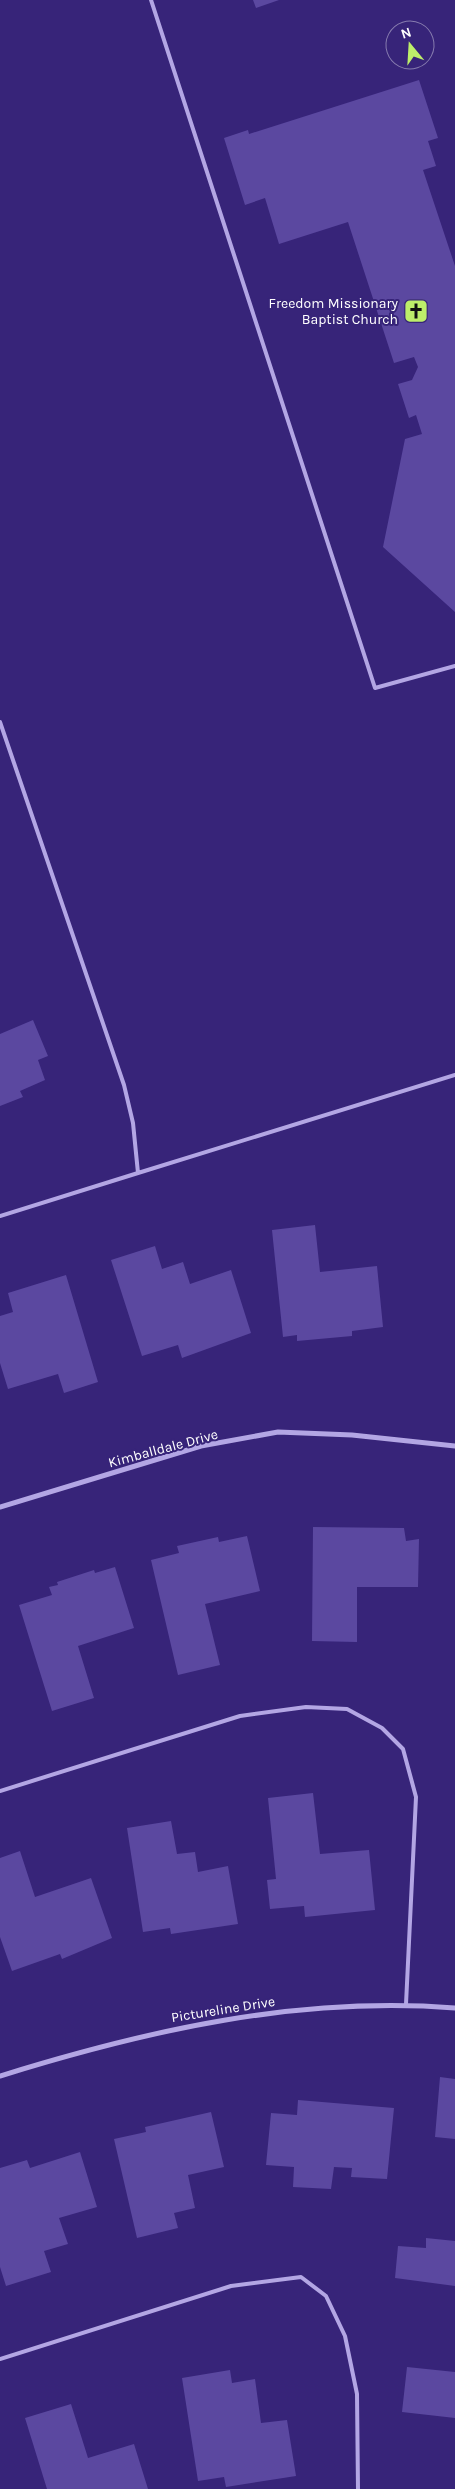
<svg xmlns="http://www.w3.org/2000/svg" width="455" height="2489" font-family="Karla,sans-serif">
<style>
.building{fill:#5b48a0}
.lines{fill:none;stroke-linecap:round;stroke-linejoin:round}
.lane{stroke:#b3a6e4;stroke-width:4}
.street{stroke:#b3a6e4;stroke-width:5}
.labels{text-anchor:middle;stroke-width:4;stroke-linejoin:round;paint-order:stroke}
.poi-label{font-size:14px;fill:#fff;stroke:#372479;text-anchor:end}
.street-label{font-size:14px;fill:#fff;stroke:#372479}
</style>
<rect width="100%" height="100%" fill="#372479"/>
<path class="building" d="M253,0H279L256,8Z
M419,80L438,138L428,141L436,166L423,170L455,266V612L383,547L405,439L422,434L416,415L409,418L398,384L412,380L418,367L414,357L394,363L348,222L279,244L265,198L245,205L224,138L248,130L249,134Z
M33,1020L48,1056L38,1060L45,1080L20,1091L23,1097L0,1106V1034Z
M315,1225L320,1272L377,1266L383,1327L352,1331V1336L297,1341V1335L283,1337L272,1230Z
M155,1246L162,1269L183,1262L190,1284L231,1270L251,1333L182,1358L178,1345L142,1356L111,1260Z
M66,1275L98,1382L64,1393L58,1374L8,1389L0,1363V1316L13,1312L8,1293Z
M313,1527L404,1528L406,1541L419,1539L418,1587H357V1642L312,1641Z
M247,1536L260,1591L205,1604L220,1665L178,1675L151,1560L179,1553L177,1546L218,1537L219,1542Z
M115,1567L134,1628L78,1646L94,1698L52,1711L19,1605L52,1595L49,1587L58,1585L57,1582L94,1570L95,1573Z
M313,1793L320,1854L369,1850L375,1910L305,1917L304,1906L270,1909L267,1880L276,1879L268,1798Z
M171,1821L177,1854L195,1852L198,1872L228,1866L238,1924L171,1934L170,1928L143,1932L127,1828Z
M20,1851L35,1897L91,1878L112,1938L62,1959L60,1954L12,1971L0,1937V1858Z
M440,2077L455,2079V2139L435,2137Z
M298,2100L394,2108L387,2179L351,2177L352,2168L334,2167L331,2189L293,2187L294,2167L266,2165L271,2113L297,2115Z
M211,2112L224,2167L188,2175L195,2208L174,2213L178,2228L137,2238L114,2139L146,2132L145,2127Z
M80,2152L97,2207L59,2218L68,2244L44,2251L51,2272L6,2286L0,2267V2168L27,2160L30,2168Z
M426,2238L455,2241V2286L395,2278L398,2246L426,2248Z
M407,2367L455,2372V2418L402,2412Z
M230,2370L232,2383L255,2379L261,2423L287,2420L296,2476L226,2487L224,2477L198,2481L182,2378Z
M71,2404L88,2458L134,2444L148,2489H47L25,2418Z"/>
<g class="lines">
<path class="lane" d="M151,0L375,688L455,666
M0,722L124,1085L133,1123L138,1173L0,1216
M138,1173L455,1075
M0,1791L240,1716L306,1707L347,1709L382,1728L403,1749L416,1797L406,2004
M0,2359L231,2286L301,2277L326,2296L345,2336L357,2394L358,2489"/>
<path class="street" d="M0,1507L201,1446L278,1432L352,1435L455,1446
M0,2076C148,2030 298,1996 455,2008"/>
</g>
<defs>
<g id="church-square" transform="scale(1.25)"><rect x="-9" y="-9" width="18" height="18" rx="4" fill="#bdee6a" stroke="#372479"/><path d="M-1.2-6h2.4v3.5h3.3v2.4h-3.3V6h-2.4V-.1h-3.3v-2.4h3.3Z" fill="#111"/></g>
</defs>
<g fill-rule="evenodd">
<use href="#church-square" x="416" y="311"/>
</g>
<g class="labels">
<g class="poi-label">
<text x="398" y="308">Freedom Missionary<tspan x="398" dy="16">Baptist Church</tspan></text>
</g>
<g class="street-label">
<text transform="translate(163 1448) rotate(-15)" y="5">Kimballdale Drive</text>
<text transform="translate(223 2009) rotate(-9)" y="5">Pictureline Drive</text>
</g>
</g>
<g transform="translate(410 45) rotate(342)"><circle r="24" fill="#372479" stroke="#877caf"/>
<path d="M0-4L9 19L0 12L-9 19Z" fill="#bdee6a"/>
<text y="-8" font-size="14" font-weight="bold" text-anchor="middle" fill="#ffffff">N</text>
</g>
</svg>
